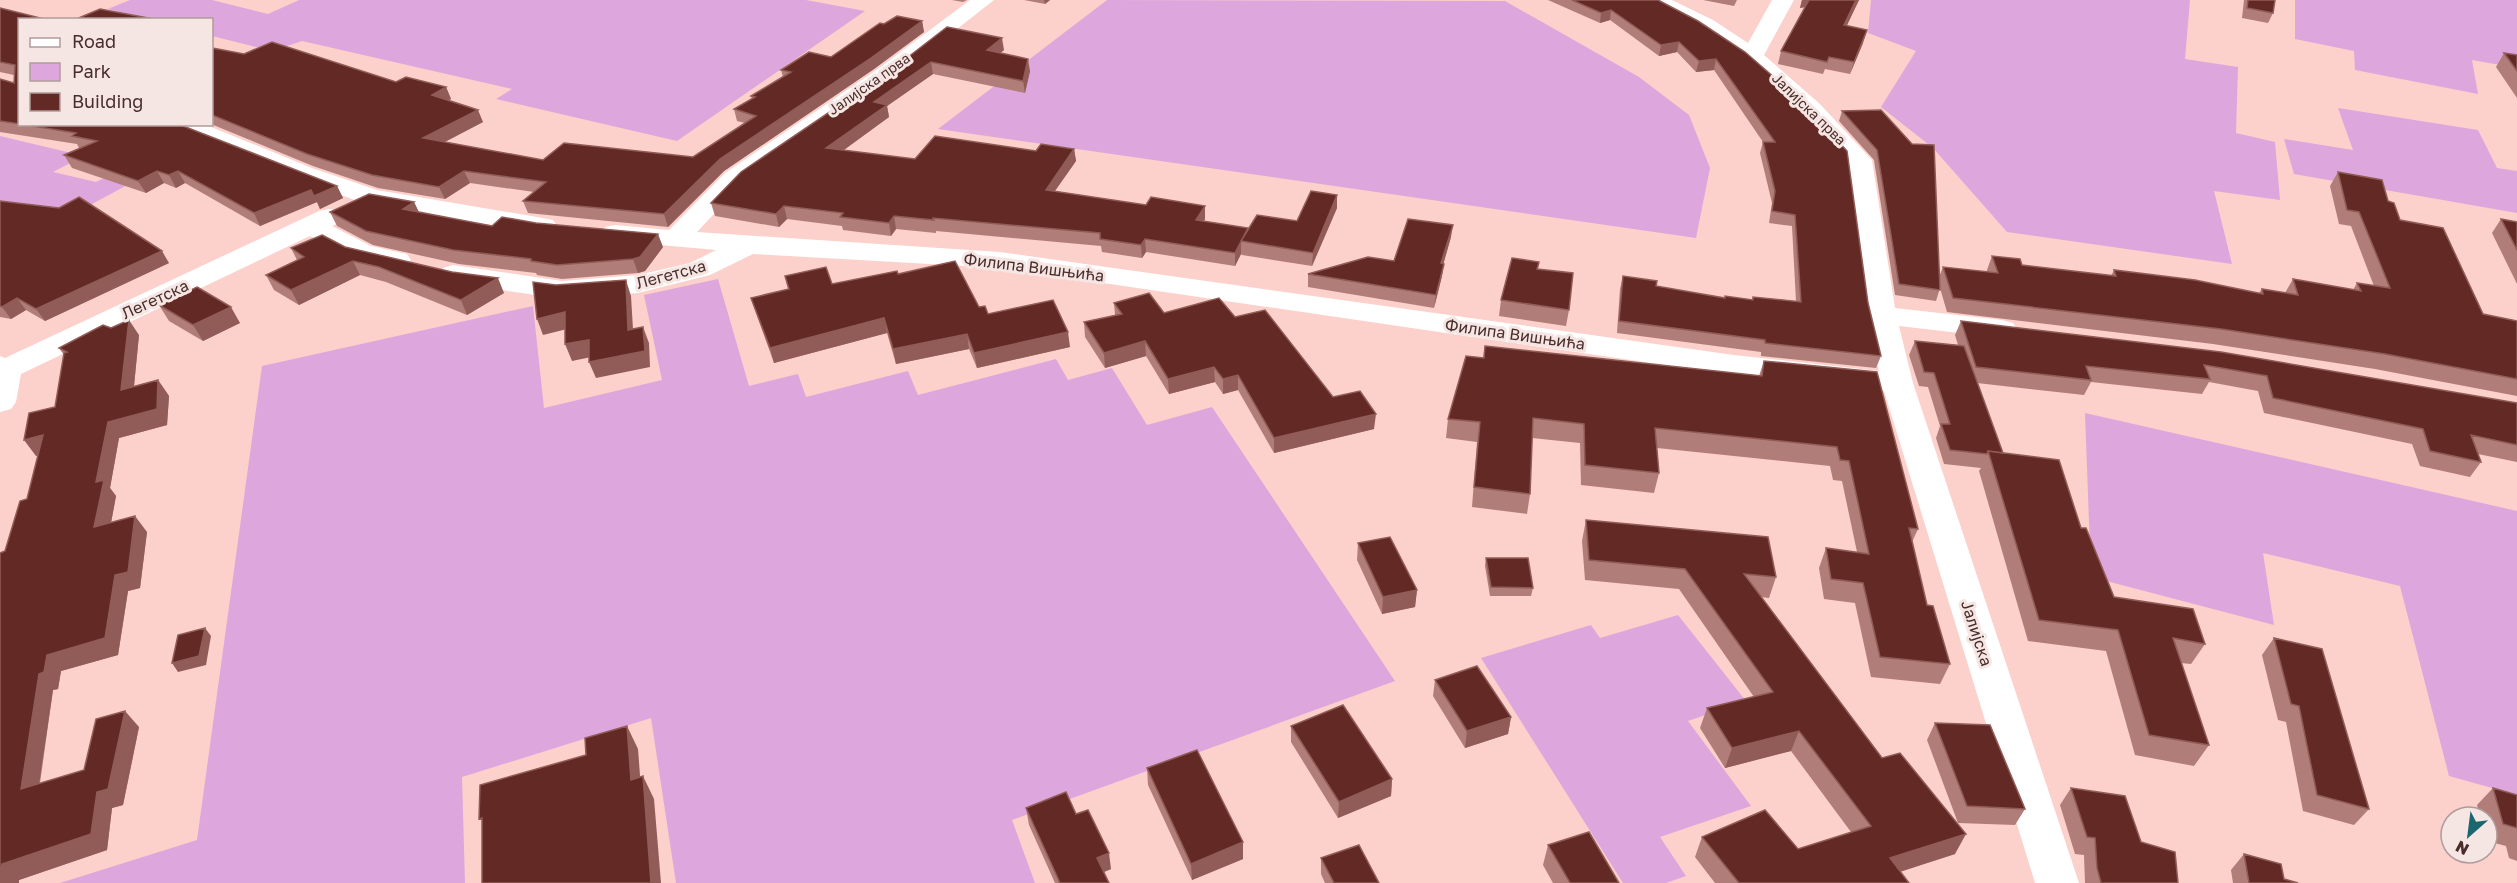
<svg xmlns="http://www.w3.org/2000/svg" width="2517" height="883" font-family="'Golos Text',sans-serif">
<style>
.green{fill:#dda7dd}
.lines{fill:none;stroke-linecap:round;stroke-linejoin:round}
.minor{fill:#fff;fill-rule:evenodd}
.wall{fill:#b07d78}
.shaded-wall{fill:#915c57}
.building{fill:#632a25;stroke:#915c57;stroke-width:1.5}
.labels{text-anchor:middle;stroke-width:6;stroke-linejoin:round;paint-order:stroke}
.far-street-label{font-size:14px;fill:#492d2a;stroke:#f5e6e4}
.street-label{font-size:16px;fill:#492d2a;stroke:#f5e6e4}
</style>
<rect width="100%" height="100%" fill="#fcd0cb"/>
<path class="green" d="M130,0H212L268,14L299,0H806L865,11L677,141L496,99L512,89L302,41L272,51L212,36V20L148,19L108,9Z
M1107,0L1505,1L1639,77L1689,115L1710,168L1696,238L938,129Z
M1871,0H2190L2185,59L2238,67L2236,133L2275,142L2280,200L2214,191L2232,264L2007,232L1933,148L1881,107L1916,51L1868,33Z
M2295,0H2517V68L2472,60L2478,94L2355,70L2354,51L2295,39Z
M2338,108L2478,130L2497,168L2517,171V213L2294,174L2284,139L2353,150Z
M0,136L84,156L53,172L96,182L179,138L203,144L57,223L0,209Z
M718,279L749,386L798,374L806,397L908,371L918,395L1056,359L1068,380L1112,368L1147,425L1212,407L1395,681L1012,820L1035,883H676L651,718L462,777L465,883H60L197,840L262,366L533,306L544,408L662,380L644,295Z
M2085,413L2517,511V795L2449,776L2400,586L2263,553L2274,625L2091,577Z
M1678,615L1746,701L1688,721L1751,806L1660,837L1686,876L1666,883H1623L1481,658L1591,625L1600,638Z"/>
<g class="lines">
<path class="minor" d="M970,0H994L891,81L743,183L697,232L1000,252L1734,355L1879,371L1866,315L1846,161L1804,114L1744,61L1697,30L1649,4L1645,0H1672L1713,20L1748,43L1772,0H1794L1764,55L1820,104L1872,160L1895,308L2002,320L2013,323L2017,329L2013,335L2002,338L1899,326L1913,383L2079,883H2035L1884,391L1734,375L1000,268L753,254L710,275L638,293L562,299L453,283L443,280L439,274L443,268L453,265L562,281L638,275L690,263L716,250L615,241L605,239L601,233L605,227L615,225L669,230L725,173L875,71Z
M169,124H204L312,168L377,190L543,218L553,220L557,226L553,232L543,234L363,203L294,178L172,129Z
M329,209L339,211L342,217L339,223L332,226L371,246L407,254L411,260L407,266C374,274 338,251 310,236L21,374L16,402L11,409L0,412V356L5,358L319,211Z"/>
</g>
<path class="wall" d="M952,0H967L963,2Z
M1024,0H1050L1045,4Z
M1548,0H1658L1805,112L1868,303L1881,356L1876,368L1761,356V352L1617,333L1620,289L1623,276L1656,286L1724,298L1752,300L1753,297L1796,301L1792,226L1769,223L1772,203L1760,153L1763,142L1714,70L1696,72L1677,52L1659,56L1610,20L1600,23Z
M1703,0H1737L1734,6Z
M1802,0H1859L1846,26L1863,43L1850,74L1825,69L1823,74L1778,64L1781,51L1806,7L1800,8Z
M2244,0H2275L2273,13L2268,23L2242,18Z
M0,8L48,20L20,124H178L337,186L343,198L320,209L317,202L260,226L185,183L176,188L164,183L146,193L72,168L64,155L81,148H79L77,144L0,132V79L14,83V75L0,72Z
M922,21L924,32L874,69L724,171L668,227L528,213L523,201L534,192L470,183L445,199L378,188L313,166L211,124L212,48L396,82L446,87L451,99L448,100L483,122L445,142L543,160L693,157L745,123L737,121L734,109L752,99L751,96L783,77L781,70L831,57L884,24Z
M947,27L1004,50L1000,53L1030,71L1025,93L933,74L887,106L889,117L843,150L915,159L1074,149L1076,161L1055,191L1146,205L1205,206V219L1204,221L1248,228V230L1297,221L1337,195V208L1312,266L1242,255L1241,254L1235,266L1146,252L1142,258L1102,252L1101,246L936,231V233L896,229L891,236L843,230L842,226L787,219L779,227L715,216L711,203L890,71Z
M2504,53L2517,55V98L2496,67Z
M1881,110L1939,277L1943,267L1987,272V270L1992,256L2022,265L2111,276L2114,270L2259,293L2262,289L2285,293L2293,279L2353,290L2357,283L2374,286L2351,226L2339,224L2330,186L2338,172L2388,201L2400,220L2483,314L2517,321V396L2375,369L2213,344L1947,312L1940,288L1936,301L1895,295L1874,160L1839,121L1842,111Z
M0,201L169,263L45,321L26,310L11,319L0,317Z
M414,202L419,212L492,226L663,247L645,271L638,273L562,279L537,275L536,273L459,264L373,245L337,226L330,212Z
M2501,219L2517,222V284L2492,233Z
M1451,237L1443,264L1442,276L1434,308L1308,287V274L1394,261Z
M345,247L504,293L467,315L386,282L360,275L299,305L274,290L266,275L297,260L291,248Z
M1539,262L1538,269L1569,310L1566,326L1499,316L1501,300Z
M898,274L979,307L988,314L1070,347L977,368L969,349L896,364L887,333L774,363L756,313L751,298L788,289L785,276L832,284Z
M1114,303L1164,313L1235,317L1333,397L1374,429L1274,453L1238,390L1223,394L1215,382L1169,394L1146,356L1105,368L1085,337L1084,322L1115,315Z
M159,305L240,323L203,341L169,321Z
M1961,321L2517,403V462L2478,454L2481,462L2470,477L2420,466L2412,444L2264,413L2258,391L2209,382L2202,394L2091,382L2084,395L1977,383L2003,453L2081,528L2114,597L2205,644L2191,664L2181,663L2209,745L2194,766L2135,755L2106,651L2028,641L1979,471L1981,468L1944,464L1936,438L1940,426L1928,387L1919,386L1909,355L1915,341L1958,345L1955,335Z
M111,328L139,335L134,386L158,380L169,396L167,425L119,438L110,488L116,496L111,523L147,532L140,588L128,591L118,655L61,671L58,689L53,690L40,783L84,770L139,727L123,805L112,808L107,850L19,880L5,551L27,499L38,456H36L55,407L64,355L59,348Z
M1485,346L1759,376L1764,361L1918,529L1912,542L1927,605L1950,664L1940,684L1871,677L1855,603L1824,599L1819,568L1826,548L1857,552L1842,481L1833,480L1830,466L1657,448L1659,473L1654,493L1581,485L1580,443L1532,438L1530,494L1527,514L1472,507L1477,442L1446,438L1448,419L1483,358Z
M1586,520L1776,577L1769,598L1761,597L1955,854L1900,872L1909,883H1715L1695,857L1702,837L1798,849L1851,832L1791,751L1725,768L1700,728L1707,708L1754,697L1679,589L1585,580L1582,541Z
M1358,543L1417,590L1415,607L1382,614L1357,560Z
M1486,558L1533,588L1531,596H1490L1485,566Z
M2274,638L2369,809L2354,825L2303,811L2286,722L2278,720L2262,655Z
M1435,680L1511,717L1508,734L1465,748L1433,696Z
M1935,723L2025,809L2015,825L1958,823L1927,740Z
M1291,726L1392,779L1391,796L1338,818L1291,742Z
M1147,768L1243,842V859L1192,880L1148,785Z
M2071,788L2141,842L2178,883H2085L2084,855L2075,854L2060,805Z
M2493,788L2517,795V861L2509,858L2506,846L2487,841V817H2480L2477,805Z
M1026,808L1076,814L1111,869L1104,872L1109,883H1055L1029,825Z
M1548,845L1619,883H1553L1543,865Z
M2244,854L2284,879L2298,883H2233L2231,870Z
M1321,858L1379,883H1325L1321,874Z"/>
<path class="shaded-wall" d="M1044,0H1050L1045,4Z
M1802,0H1811L1809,6L1800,8Z
M1856,0H1859L1841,38L1844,25Z
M1611,10L1610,20L1600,23L1601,13Z
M922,21L924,32L874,69L724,171L668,227L664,214L720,159Z
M1867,30L1863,43L1850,74L1854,62Z
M1002,38L1004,50L989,62L987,50Z
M1679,42L1677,52L1659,56L1661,45Z
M1028,59L1030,71L1025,93L1023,81Z
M1716,59L1714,70L1696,72L1699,61Z
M931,62L933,74L887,106L889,117L829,161L826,148L874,102Z
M446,87L451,99L437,106L432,95Z
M478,110L483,122L429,150L423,138Z
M1074,149L1076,161L1047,202L1046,190Z
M157,171L164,183L146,193L138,181Z
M178,171L185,183L176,188L169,175Z
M464,171L470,183L445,199L439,187Z
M337,186L343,198L320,209L317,202L260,226L254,213L311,190Z
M1337,195V208L1312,266L1313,253Z
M414,202L420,215L403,209Z
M784,206L787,219L779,227L776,214Z
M1205,206V219L1197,233L1196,220Z
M894,216L896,229L891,236L889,223Z
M1453,225L1451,237L1440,276L1441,263Z
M1248,228V241H1241V254L1235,266V253Z
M658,234L663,247L645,271L638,273L633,259Z
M1145,239L1146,252L1142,258L1141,245Z
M162,251L169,263L45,321L36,309Z
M353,261L360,275L299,305L291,290Z
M1444,264L1442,276L1434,308L1436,295Z
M498,278L504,293L467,315L461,300Z
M626,280L631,296L634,346L628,330Z
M17,298L26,310L11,319L2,307Z
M231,307L240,323L203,341L193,325Z
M565,312L571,328L543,335L537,319Z
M884,318L887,333L774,363L770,348Z
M129,320L139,335L132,406L121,390Z
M643,327L649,343L650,367L596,378L589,362Z
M1068,332L1070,347L977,368L974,353Z
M967,334L969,349L896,364L893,349Z
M589,340L596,356L572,361L565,344Z
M1145,341L1146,356L1105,368L1104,353Z
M1214,367L1215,382L1169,394L1168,379Z
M1238,375V390L1223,394V379Z
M158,380L169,396L167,425L119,438L110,488L116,496L107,544L94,527L96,482L108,422Z
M1376,414L1374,429L1274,453V438Z
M43,435L55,451L36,456L24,440Z
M135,516L147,532L140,588L128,591L118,655L61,671L58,689L53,690L36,805L21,789L39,674L47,655L115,575Z
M1417,590L1415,607L1382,614L1383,597Z
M205,628L211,636L206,665L178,672L172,663Z
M125,711L139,727L123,805L112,808L107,850L19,880V883H0V874L2,864L97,792Z
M1511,717L1508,734L1465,748L1467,731Z
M627,726L638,749L642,802L631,780Z
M1799,731L1791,751L1725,768L1732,748Z
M643,776L654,799L661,883H651Z
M1392,779L1391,796L1338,818L1339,802Z
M1966,834L1955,854L1880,878L1890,858Z
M1243,842V859L1192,880L1191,864Z
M1109,853L1111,869L1099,874L1097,858Z"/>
<path class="building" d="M1572,0H1658L1698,21L1745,52L1791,92L1806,109L1804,112H1812L1847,151L1868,303L1881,356L1765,343V340L1619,321L1623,276L1657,281L1656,286L1725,298V296L1753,300V297L1801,302L1795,215L1772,211L1775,191L1763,142H1775L1716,59L1699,61L1679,42L1661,45L1611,10L1601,13Z
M1809,0H1856L1844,25L1867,30L1854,62L1829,57L1827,62L1781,51Z
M2248,0H2275L2273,13L2247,8Z
M0,8L48,20H20V124L0,121V79L14,83L15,65L0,62Z
M100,9L159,20H74Z
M897,16L922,21L871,58L720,159L664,214L523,201L546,182L464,171L439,187L372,175L307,154L212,115V48L244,54L272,42L396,82L406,77L446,87L432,95L478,110L423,138L543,160L564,143L693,157L756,116L734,109L755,97L751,96L791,72L781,70L809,52L831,57L880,23L884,24Z
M947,27L1002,38L987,50L1028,59L1023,81L931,62L874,102L887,105L826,148L915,159L935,136L1036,151L1041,144L1074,149L1046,190L1146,205L1151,197L1205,206L1196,220L1248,228L1235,253L1145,239L1141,245L1100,239V233L933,218L934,220L894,216L889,223L840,217L843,213L784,206L776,214L711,203L741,172L890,71Z
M2504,53L2517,55V71Z
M1881,110L1912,144L1934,145L1940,290L1899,284L1877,150L1842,111Z
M20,124H178L337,186L314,196L311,190L254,213L178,171L169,175L157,171L138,181L64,155L97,141L72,136L76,133Z
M2338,172L2382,180L2388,201L2394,203L2400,220L2443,228L2483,314L2517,321V379L2385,354L2221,329L1953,298L1943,267L1998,273L1992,256L2020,259L2022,265L2116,276L2114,270L2195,280L2263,294L2262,289L2298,295L2293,279L2361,291L2357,283L2390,288L2359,212L2347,210Z
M1311,191L1337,195L1313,253L1241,241L1257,215L1297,221Z
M369,194L414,202L403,209L492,226L502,217L536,223L658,234L640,257L633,259L557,265L531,261V259L453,250L366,231L330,212Z
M79,197L162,251L36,309L17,298L2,307L0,306V201L59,208Z
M1408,219L1453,225L1441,263L1444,264L1436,295L1308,274L1368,257L1394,261Z
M2501,219L2517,222V250Z
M322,235L345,247L452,272L498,278L461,300L379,267L353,261L291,290L266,275L304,257L291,248Z
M1512,258L1539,262L1537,269L1573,273L1569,310L1501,300Z
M955,261L979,307L985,306L988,314L1053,300L1068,332L974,353L967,334L893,349L884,318L770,348L751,298L789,289L785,276L826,267L832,284L897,271L898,274Z
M626,280L628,330L643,327L645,351L589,362V340L565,344V312L537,319L533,282L556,285Z
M197,287L231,307L193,325L159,305Z
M1149,293L1164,313L1219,298L1235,317L1265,310L1333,397L1360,391L1376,414L1274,438L1238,375L1223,379L1214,367L1168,379L1145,341L1104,353L1084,322L1122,314L1114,303Z
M129,320L121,390L158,380L157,409L108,422L96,482L104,480L94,527L135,516L128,572L115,575L105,638L47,655L44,672L39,674L21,789L84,770L96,719L125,711L108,789L97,792L91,834L2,864L0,874V553L5,551L20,501L27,499L43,435L24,440L29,413L55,407L64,353L67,352L59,348L103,325L111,328Z
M1961,321L2221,352L2517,403V445L2471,435L2481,462L2430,451L2423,429L2273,398L2267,376L2204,365L2210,379L2086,366L2091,380L1976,367Z
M1915,341L1964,346L2003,453L1988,451L1987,454L1950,450L1941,424H1950L1934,373L1924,372Z
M1485,346L1762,376L1764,361L1877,372L1918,529L1909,528L1927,605L1933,606L1950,664L1880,657L1863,583L1831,579L1826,548L1869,554L1849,461L1840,460L1837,447L1655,428L1659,473L1585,465L1584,424L1533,418L1530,494L1474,487L1480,422L1448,419L1466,356L1484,358Z
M1988,451L2059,460L2081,528H2086L2114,597L2193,609L2205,644L2173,638L2209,745L2149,735L2118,630L2039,620Z
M1586,520L1768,537L1776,577L1744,574L1882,758L1900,753L1966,834L1890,858L1909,883H1739L1702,837L1765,810L1798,849L1871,826L1799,731L1732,748L1707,708L1773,692L1685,569L1589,560Z
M1390,537L1417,590L1383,597L1358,543Z
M1486,558H1528L1533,588L1491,587Z
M205,628L199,656L172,663L178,635Z
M2274,638L2322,649L2369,809L2317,795L2299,706L2291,704Z
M1477,666L1511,717L1467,731L1435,680Z
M1343,705L1392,779L1339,802L1291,726Z
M1935,723L1990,725L2025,809L1967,806Z
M627,726L631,780L643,776L651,883H482V818L479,819L480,785L586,755L585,738Z
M1197,750L1243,842L1191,864L1147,768Z
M2071,788L2125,796L2141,842L2175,852L2178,883H2101L2097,868L2095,838L2087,837Z
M2493,788L2517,795V828L2503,824Z
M1066,792L1076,814L1088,810L1109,853L1097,858L1109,883H1060L1026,808Z
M1589,832L1619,883H1570L1548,845Z
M1359,845L1379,883H1334L1321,858Z
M2244,854L2281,864L2284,879L2298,883H2249Z"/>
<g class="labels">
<g class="far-street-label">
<text transform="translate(869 84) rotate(-35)" y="5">Јалијска прва</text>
<text transform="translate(1809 109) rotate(44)" y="5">Јалијска прва</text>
</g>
<g class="street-label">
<text transform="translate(1034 267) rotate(7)" y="6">Филипа Вишњића</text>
<text transform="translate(671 274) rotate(-15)" y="6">Легетска</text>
<text transform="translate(155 299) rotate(-25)" y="6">Легетска</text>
<text transform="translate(1515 334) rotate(8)" y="6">Филипа Вишњића</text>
<text transform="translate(1977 633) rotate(72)" y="6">Јалијска</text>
</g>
</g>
<rect x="18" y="18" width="195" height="108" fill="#f5e6e4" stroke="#b09c9a" stroke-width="1.5"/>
<rect x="30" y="38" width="30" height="9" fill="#ffffff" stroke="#b09c9a" stroke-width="1.5"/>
<text x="72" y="48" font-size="18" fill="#492d2a">Road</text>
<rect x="30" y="63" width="30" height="18" fill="#dda7dd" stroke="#b09c9a" stroke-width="1.5"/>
<text x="72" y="78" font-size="18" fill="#492d2a">Park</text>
<rect x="30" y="93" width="30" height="18" fill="#632a25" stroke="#b09c9a" stroke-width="1.5"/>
<text x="72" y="108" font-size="18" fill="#492d2a">Building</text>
<g transform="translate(2469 835) rotate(208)"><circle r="28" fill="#f5e6e4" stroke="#b09c9a" stroke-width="1.5"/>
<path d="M0-4.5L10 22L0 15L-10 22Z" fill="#1b6770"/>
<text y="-9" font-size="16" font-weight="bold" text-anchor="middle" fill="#492d2a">N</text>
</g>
</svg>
